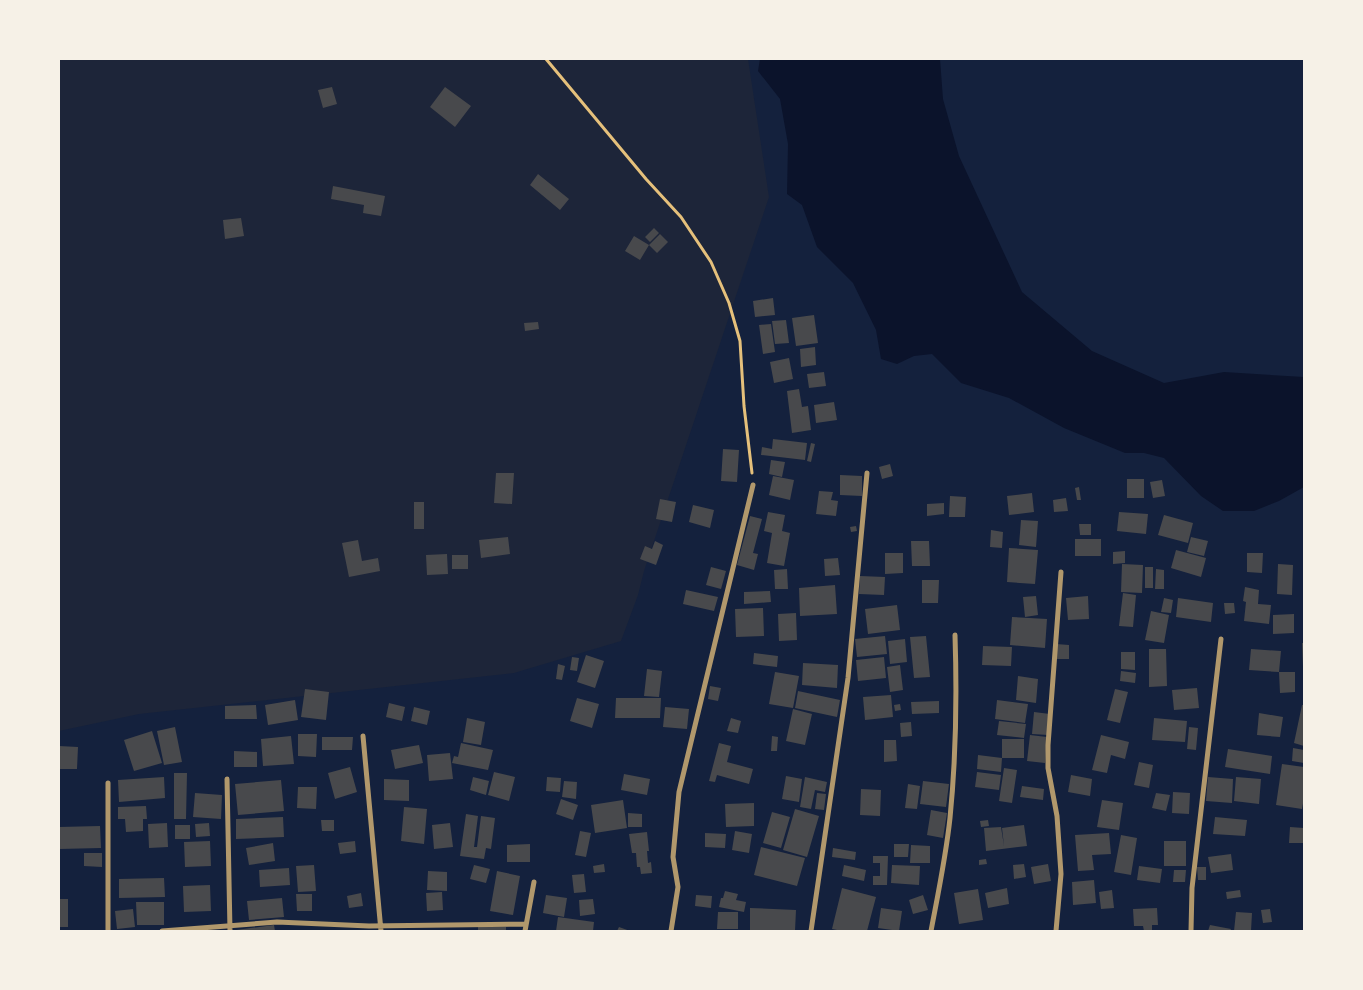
<svg xmlns="http://www.w3.org/2000/svg" width="1363" height="990" font-family="Commissioner,sans-serif">
<style>
.green{fill:#1d2539}
.water{fill:#0b132b}
.building{fill:#48494c}
.lines{fill:none;stroke-linecap:round;stroke-linejoin:round}
.path{stroke:#e5c07b;stroke-width:3}
.minor{stroke:#b1986c;stroke-width:5}
</style>
<rect width="100%" height="100%" fill="#14213d"/>
<path class="green" d="M59,59H748L769,197L644,571L638,595L621,641L514,673L139,714L59,731Z"/>
<path class="water" d="M760,59H940L943,99L959,156L1022,292L1092,351L1164,383L1224,372L1304,377V487L1279,501L1254,511H1223L1201,496L1164,458L1144,453H1125L1064,428L1009,398L961,383L932,354L914,356L897,364L881,359L876,330L853,283L817,247L802,205L787,194L788,144L780,99L758,71Z"/>
<path class="building" d="M332,87L337,104L323,108L318,90Z
M445,87L471,106L455,127L430,107Z
M538,174L569,199L560,210L530,185Z
M333,186L385,196L381,216L363,213L364,205L331,199Z
M241,218L244,236L225,239L223,220Z
M654,228L659,233L650,242L645,237Z
M660,234L668,242L657,253L649,245L640,260L625,251L634,236L649,245Z
M773,298L775,315L755,317L753,301Z
M814,315L818,343L796,346L792,318Z
M786,320L789,343L775,344L772,321Z
M538,322L539,329L525,331L524,323Z
M771,324L775,352L763,354L759,325Z
M815,347L816,365L801,367L800,349Z
M789,358L793,379L774,383L770,362Z
M824,372L826,386L809,388L807,374Z
M799,389L802,407L808,406L811,430L792,433L787,391Z
M834,402L837,420L816,423L814,405Z
M773,439L807,443L805,460L761,455L762,447L772,449Z
M811,443L815,444L811,462L807,461Z
M723,449L739,450L737,482L721,481Z
M771,460L785,462L782,477L769,474Z
M890,464L893,476L882,479L879,467Z
M496,473H514L512,504L494,503Z
M840,475L862,476V496L840,495Z
M773,476L794,480L790,500L769,495Z
M1127,479H1144V498H1127Z
M1162,480L1165,496L1153,498L1150,482Z
M1079,487L1081,500H1077L1075,488Z
M819,491L833,492L831,500L838,501L836,516L816,514Z
M1032,493L1034,512L1009,515L1007,496Z
M950,496L966,497L965,517H949Z
M1066,498L1068,511L1054,512L1053,500Z
M660,499L676,502L672,522L656,519Z
M414,502H424V529H414Z
M944,503V514L927,516V504Z
M693,505L714,510L710,528L689,522Z
M768,512L785,515L782,531L790,533L784,566L767,563L772,533L764,531Z
M1119,512L1148,514L1146,534L1117,531Z
M1164,515L1193,523L1188,543L1158,535Z
M750,516L762,519L753,553L758,554L754,570L737,565Z
M1021,520L1038,521L1036,547L1019,545Z
M1079,524H1091V535H1080Z
M856,526L857,531L851,532L850,527Z
M991,530L1003,532L1002,548L990,547Z
M508,537L510,554L481,558L479,540Z
M1191,537L1208,541L1204,556L1187,552Z
M1075,539H1101V556H1075Z
M358,540L362,561L378,558L380,571L349,577L342,543Z
M655,541L663,545L656,565L640,559L645,546L652,549Z
M911,541H929L930,566H912Z
M1009,548L1038,550L1035,584L1007,582Z
M1176,550L1206,558L1201,577L1171,568Z
M1125,551V563L1113,564V552Z
M885,553H903V573L885,574Z
M1247,553H1263L1262,573L1247,572Z
M447,554L448,574L427,575L426,555Z
M452,555H468V569H452Z
M838,558L840,575L825,576L824,559Z
M1122,564L1143,565L1142,593L1121,592Z
M1278,564L1293,565L1292,595L1277,594Z
M711,567L726,571L721,589L706,585Z
M1145,567H1153V588H1145Z
M787,569L788,589H775L774,570Z
M1156,569L1164,570V589H1155Z
M860,576L885,577L884,595L859,594Z
M922,580H939L938,603H922Z
M835,585L837,614L800,616L799,588Z
M1245,587L1259,590L1258,604L1271,605L1269,624L1244,621L1246,602L1243,601Z
M686,590L718,597L714,611L683,604Z
M770,591L771,602L744,604V592Z
M1123,593L1136,595L1133,627L1119,626Z
M1036,596L1038,615L1025,617L1023,597Z
M1088,596L1089,619L1068,620L1066,598Z
M1164,598L1173,600L1171,613L1161,612Z
M1178,598L1213,603L1211,622L1176,617Z
M1224,603H1234L1235,613L1225,614Z
M897,605L900,630L868,634L865,609Z
M763,608L764,636L736,637L735,609Z
M1151,611L1169,615L1164,643L1145,640Z
M796,613L797,640L779,641L778,614Z
M1294,614V633L1273,634V615Z
M1012,617L1047,619L1045,648L1010,645Z
M885,636L887,654L857,657L855,639Z
M926,636L930,677L914,678L910,637Z
M905,639L907,662L890,664L888,641Z
M1302,643H1304V667H1303Z
M1056,644L1069,645V659H1055Z
M983,646L1012,647L1011,666L982,665Z
M1149,649H1166L1167,686L1149,687Z
M1251,649L1281,651L1279,672H1295V692L1280,693L1279,672L1249,670Z
M1121,652H1135V670L1121,669Z
M754,653L778,656L777,667L753,664Z
M586,655L604,661L595,688L577,682Z
M572,657L579,658L577,671L570,670Z
M884,657L886,678L858,681L856,660Z
M803,663L838,665L837,688L802,685Z
M558,664L565,666L562,680L556,679Z
M900,665L903,690L890,692L887,667Z
M647,669L662,671L659,697L644,696Z
M1121,671L1136,673L1135,683L1120,681Z
M775,672L799,676L793,708L769,704Z
M1018,676L1038,679L1036,703L1016,700Z
M710,686L721,688L718,701L708,699Z
M1197,688L1199,708L1174,710L1172,690Z
M305,689L329,692L326,720L301,717Z
M1115,689L1128,692L1120,723L1107,720Z
M798,691L840,700L837,717L795,708Z
M891,695L893,717L865,720L863,697Z
M577,698L599,704L592,728L570,721Z
M616,698H661L660,718H615Z
M295,700L298,720L268,725L265,705Z
M997,700L1028,704L1025,723L995,719Z
M939,701V713L912,714L911,702Z
M389,703L405,707L402,721L386,717Z
M900,704L901,710L895,711L894,705Z
M256,705L257,719H225V706Z
M1302,705H1304V746L1294,743Z
M414,707L430,711L427,725L411,721Z
M665,707L689,709L687,729L663,727Z
M793,709L812,714L805,745L786,741Z
M1034,712L1050,714L1048,735L1032,734Z
M1259,713L1283,717L1280,737L1257,735Z
M467,718L485,722L481,745L463,742Z
M731,718L741,721L738,733L727,731Z
M1154,718L1187,721L1185,742L1152,740Z
M999,721L1026,724L1024,738L997,735Z
M911,722L912,736L901,737L900,723Z
M175,727L182,762L164,765L157,731Z
M1189,727L1198,728L1196,750L1187,749Z
M152,731L162,763L134,771L124,740Z
M298,734H317L316,757L298,756Z
M1030,735L1047,737L1045,763L1027,761Z
M1101,735L1129,742L1125,759L1111,755L1107,773L1092,770Z
M291,736L294,764L263,766L261,739Z
M772,736L778,737L777,751H771Z
M322,737H353L352,750H322Z
M1002,739H1024V758H1002Z
M884,740H896L897,761L884,762Z
M461,743L493,750L488,770L452,763L454,756L458,757Z
M719,743L731,746L727,762L753,769L749,784L717,775L715,782L709,781Z
M419,745L423,763L395,769L391,750Z
M59,746L78,747L77,769H59Z
M1293,748L1304,750V763L1292,761Z
M1228,749L1272,756L1270,774L1225,767Z
M234,751L257,752V767H234Z
M450,753L453,779L429,781L427,755Z
M978,755L1002,758L1001,772L977,769Z
M1139,762L1153,765L1149,788L1134,785Z
M1282,764L1304,767V798L1302,809L1276,805Z
M350,767L357,792L335,799L328,773Z
M1004,768L1017,770L1012,803L999,801Z
M494,772L515,777L509,801L488,795Z
M977,772L1001,775L999,790L975,787Z
M174,773H187L186,819H174Z
M624,774L650,779L647,795L621,790Z
M1071,775L1092,779L1090,796L1068,792Z
M786,776L802,779L799,802L782,799Z
M164,777L165,798L119,802L118,780Z
M473,777L489,781L486,795L470,790Z
M547,777L561,778L560,792L546,791Z
M805,777L827,782L825,792L815,790L811,809L800,807Z
M1208,777L1233,779L1232,803L1206,801Z
M1236,777L1261,779L1259,804L1234,801Z
M384,779L409,780V801L384,800Z
M281,780L284,811L238,815L235,784Z
M564,781L577,782L576,799L562,797Z
M923,781L949,784L946,807L920,804Z
M908,784L920,786L917,809L905,808Z
M1022,786L1044,789L1043,800L1020,797Z
M298,787H317L316,809L297,808Z
M861,789L881,790L880,816L860,815Z
M1173,792L1190,793L1189,814L1172,813Z
M195,793L222,795L221,819L193,817Z
M817,793L826,794L824,810L815,809Z
M1156,793L1170,795L1166,811L1152,808Z
M561,799L578,805L573,820L556,814Z
M623,800L627,828L595,833L591,805Z
M1102,800L1123,803L1119,830L1097,827Z
M754,803V826L726,827L725,804Z
M146,806L147,819H143V831L126,832L125,819H118V807Z
M404,807L427,809L424,844L401,841Z
M795,809L819,816L807,857L783,850Z
M931,810L947,813L943,838L927,835Z
M772,812L790,817L781,848L763,843Z
M628,813L642,814V827H628Z
M466,814L478,816L474,847H477L481,816L495,818L491,849L486,848L484,859L460,856Z
M283,817L284,837L236,839V819Z
M1215,817L1247,820L1245,836L1213,834Z
M321,820H334V831H322Z
M988,820L989,826L981,827L980,821Z
M167,823L168,847L149,848L148,824Z
M209,823L210,836L196,837L195,824Z
M450,823L453,847L434,849L432,825Z
M175,825H190V839H175Z
M1024,825L1027,846L986,851L984,828L1001,827L1004,846L1002,828Z
M100,826L101,848L59,849V827Z
M1290,827L1304,828V843H1289Z
M580,831L591,833L586,857L575,855Z
M735,831L752,834L749,853L732,850Z
M647,832L649,851H647L648,863L651,862L652,873L641,874L640,867H637L636,853H632L629,834Z
M705,833L726,834L725,848L705,847Z
M1109,833L1111,854L1092,855L1094,870L1078,871L1075,835Z
M1121,835L1137,838L1131,875L1114,872Z
M210,841L211,866L185,867L184,842Z
M355,841L356,852L340,854L338,843Z
M1164,841H1186V866H1164Z
M273,843L275,861L249,865L246,848Z
M530,844V862H507V845Z
M894,844H909L908,857H894Z
M911,845L930,846V863H910Z
M761,847L805,858L797,886L754,875Z
M833,848L856,852L855,860L832,857Z
M84,853H102V867L84,866Z
M1231,854L1233,870L1211,873L1208,857Z
M873,856H888L887,885H873V876H880V863H873Z
M986,859L987,864L979,865V860Z
M604,864L605,872L594,873L593,866Z
M1024,864L1026,877L1014,879L1013,865Z
M1048,864L1051,881L1034,884L1031,867Z
M314,865L316,891L298,892L296,866Z
M474,865L490,869L486,883L470,879Z
M844,865L866,870L864,881L842,876Z
M892,865L920,866L919,885L891,883Z
M1139,866L1162,869L1160,883L1137,880Z
M1197,867H1206V880H1198Z
M289,868L290,885L260,887L259,870Z
M1174,870H1186L1185,882H1173Z
M428,871L447,872V891L427,890Z
M497,871L520,876L513,915L490,911Z
M584,874L586,892L574,893L572,875Z
M164,878L165,897L119,898V879Z
M1094,880L1096,903L1073,905L1072,882Z
M210,885L211,911L184,912L183,886Z
M842,888L876,897L867,931H842L832,929Z
M1007,888L1009,904L988,908L985,893Z
M978,889L983,920L959,924L954,893Z
M1112,890L1114,908L1101,909L1099,892Z
M1240,890L1241,897L1227,899L1226,892Z
M725,891L738,894L736,900L746,902L744,912L719,907L721,898H723Z
M442,892L443,910L427,911L426,893Z
M361,893L363,906L349,908L347,896Z
M296,894H312V911H297Z
M546,895L567,898L564,917L543,913Z
M696,895L712,896L711,908L695,906Z
M923,895L928,910L913,914L909,900Z
M282,898L284,917L249,920L247,901Z
M59,899H68V927H59Z
M593,899L595,914L580,916L579,900Z
M136,902H164V925H137Z
M750,908L796,910L795,931H750Z
M881,908L902,911L899,931L878,928Z
M1157,908L1158,925H1152V931H1144L1143,926H1134L1133,909Z
M133,909L135,927L117,929L115,911Z
M1270,909L1272,922L1263,923L1261,910Z
M718,912H738V929H717Z
M1236,912L1252,913L1251,931H1234Z
M558,917L594,922L593,931H556Z
M274,925L275,931H236V930Z
M1210,925L1231,929L1230,931H1208Z
M478,927H506V931H478Z
M619,927L630,931H617Z"/>
<g class="lines">
<path class="path" d="M546,59L646,179L681,217L711,262L729,303L740,341L744,406L752,473"/>
<path class="minor" d="M363,736L381,931
M227,779L230,931
M108,931V783
M162,931L277,922L369,926L525,924
M525,931L534,882
M671,931L678,887L673,857L679,792L753,485
M811,931L848,678L867,473
M931,931C938,894 946,856 950,818C956,758 957,696 955,635
M1056,931L1061,874L1057,816L1048,768V745L1061,572
M1191,931L1192,888L1221,639"/>
</g>
<rect width="1363" height="990" fill="none" stroke="#f6f1e7" stroke-width="120"/>
</svg>
